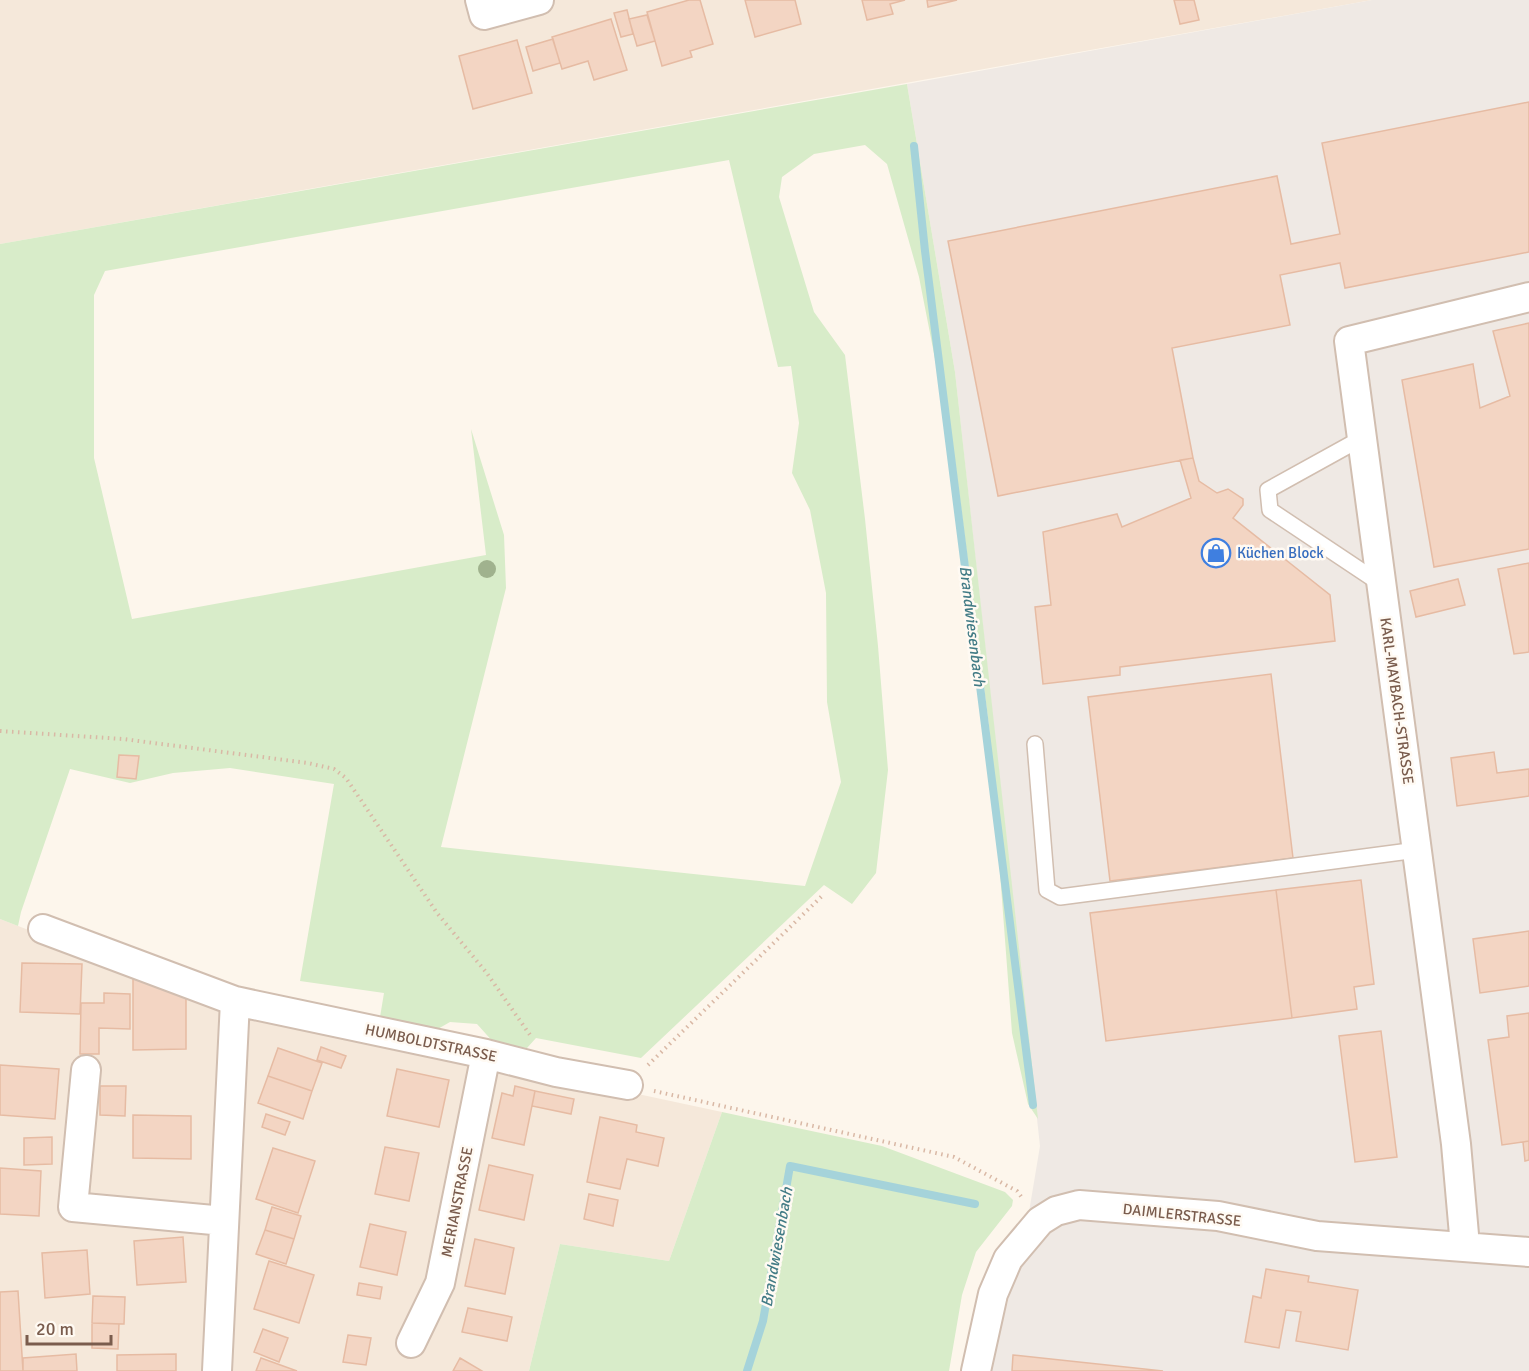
<svg xmlns="http://www.w3.org/2000/svg" width="1529" height="1371" font-family="Signika,sans-serif">
<style>
.residential{fill:#f5e8da}
.industrial{fill:#efe9e4}
.green{fill:#d8ecc9;fill-rule:evenodd}
.lines{fill:none;stroke-linecap:round;stroke-linejoin:round}
.stream{stroke:#a5d3da;stroke-width:8}
.building{fill:#f3d5c3;stroke:#e6bba3;stroke-width:1.5}
.lane-casing{stroke:#d1beb0;stroke-width:18}
.street-casing{stroke:#d1beb0;stroke-width:32}
.path{stroke:#d9b8a5;stroke-width:4;stroke-dasharray:1.5 4.5;stroke-linecap:butt}
.lane{stroke:#fff;stroke-width:15}
.street{stroke:#fff;stroke-width:28}
.tree{fill:#a0b28e}
.labels{text-anchor:middle;stroke-width:5;stroke-linejoin:round;paint-order:stroke}
.shop-label{font-size:15px;fill:#366cbe;stroke:#fffaf3;text-anchor:start}
.street-label{font-size:15px;fill:#7a5c4d;stroke:#fffaf3}
.water-label{font-size:16px;font-style:italic;fill:#437c86;stroke:#fffaf3}
</style>
<rect width="100%" height="100%" fill="#fdf6ec"/>
<path class="residential" d="M0,0H1372L0,244Z
M0,919L226,1006L722,1112L669,1261L560,1244L529,1371H0Z"/>
<path class="industrial" d="M1372,0H1529V1371H990L1026,1230L1040,1146L955,372L907,84Z"/>
<path class="green" d="M907,84L955,372L1038,1119L1028,1104L1012,1033L989,726L955,461L919,277L887,164L865,145L814,154L782,177L779,197L814,312L845,355L865,519L878,646L888,770L876,873L852,904L824,885L641,1058L536,1038L527,1048L495,1044L477,1024L450,1022L436,1030L380,1017L384,993L300,981L334,784L230,768L173,773L130,783L70,769L21,912L18,926L0,919V244ZM729,160L778,367L791,366L799,423L792,473L810,510L826,593L827,702L841,782L805,886L441,847L506,588L504,535L471,429L486,555L132,619L94,458V295L105,271Z
M722,1112L882,1146L1005,1192L1013,1200L1012,1206L976,1252L962,1295L949,1371H529L560,1244L669,1261Z"/>
<g class="lines">
<path class="stream" d="M914,146L925,251L1033,1105
M747,1371L763,1321L790,1166L975,1204"/>
</g>
<path class="building" d="M689,0H700L713,44L690,51L692,57L662,66L647,12Z
M745,0H795L801,24L755,37Z
M862,0H905L890,4L893,14L867,20Z
M927,0H957L928,7Z
M1174,0H1194L1199,20L1180,24Z
M627,10L633,34L621,37L614,13Z
M647,15L655,41L637,46L629,19Z
M611,19L627,70L594,80L588,61L562,69L552,37Z
M553,39L560,63L533,71L526,47Z
M517,40L532,93L473,109L459,56Z
M1529,102V252L1345,288L1340,263L1280,275L1290,325L1172,348L1193,458L998,496L948,241L1277,176L1291,244L1340,234L1322,143Z
M1529,323V549L1434,567L1402,380L1473,364L1480,408L1510,396L1493,331Z
M1193,458L1199,481L1217,493L1228,489L1243,499V505L1233,518L1330,595L1335,641L1120,667V675L1043,684L1035,607L1051,605L1043,532L1117,514L1122,527L1191,498L1180,460Z
M1529,563V652L1514,654L1498,569Z
M1458,579L1465,605L1416,617L1410,591Z
M1271,674L1293,858L1110,881L1088,697Z
M1494,752L1497,773L1529,769V796L1457,806L1451,758Z
M119,755L139,756L136,779L117,777Z
M1361,880L1374,984L1354,987L1357,1009L1292,1018L1276,890Z
M1276,890L1292,1018L1106,1041L1090,913Z
M1529,931V986L1480,993L1473,939Z
M22,963L82,964L80,1014L20,1012Z
M133,975L186,995V1049L133,1050Z
M104,993L130,994V1029L99,1028V1054H80L81,1003H104Z
M1529,1013V1141L1502,1145L1488,1040L1509,1037L1507,1016Z
M1381,1031L1397,1157L1355,1162L1339,1036Z
M321,1047L346,1056L341,1068L317,1060Z
M278,1048L322,1063L312,1091L268,1076Z
M0,1065L59,1069L55,1119L0,1115Z
M397,1069L449,1080L439,1127L387,1116Z
M268,1076L312,1091L303,1119L258,1103Z
M100,1086H126L125,1116L100,1115Z
M515,1086L535,1091L524,1145L492,1138L502,1093L513,1096Z
M535,1091L574,1099L571,1114L532,1106Z
M266,1114L290,1122L285,1135L262,1127Z
M133,1115L191,1116V1159L133,1158Z
M600,1117L637,1125L636,1132L664,1138L658,1166L627,1159L620,1189L587,1182Z
M52,1137V1164L24,1165V1138Z
M1529,1141V1160L1525,1161L1523,1142Z
M385,1147L419,1153L409,1201L375,1194Z
M273,1148L315,1161L298,1213L256,1199Z
M489,1165L533,1175L524,1220L479,1210Z
M0,1168L41,1171L39,1216L0,1214Z
M589,1194L618,1200L613,1226L584,1219Z
M272,1207L301,1216L294,1239L265,1230Z
M370,1224L406,1232L397,1275L360,1267Z
M265,1230L294,1239L286,1264L256,1254Z
M183,1237L186,1282L137,1285L134,1241Z
M475,1239L514,1248L505,1294L465,1286Z
M87,1250L90,1294L45,1298L42,1253Z
M269,1261L314,1275L299,1323L254,1309Z
M1266,1269L1309,1276L1308,1282L1358,1290L1348,1350L1296,1341L1301,1312L1286,1310L1279,1348L1245,1342L1253,1296L1261,1298Z
M359,1283L382,1287L380,1299L357,1295Z
M18,1291L23,1371H0V1292Z
M93,1296L125,1297L124,1324L92,1323Z
M468,1308L512,1317L507,1341L462,1332Z
M92,1323L119,1324L118,1349L92,1348Z
M263,1329L288,1338L279,1362L254,1352Z
M348,1335L371,1338L366,1365L343,1362Z
M76,1354L77,1371H23V1358Z
M176,1354V1371H117V1355Z
M1013,1355L1163,1371H1012Z
M261,1358L297,1371H256Z
M460,1358L482,1371H453Z"/>
<g class="lines">
<g class="lane-casing">
<path id="lane" d="M1362,438L1268,490L1270,510L1381,584
M1035,744L1047,890L1060,897L1417,850"/>
</g>
<g class="street-casing">
<path id="street" d="M480,0L484,15L539,0
M43,929L235,1001L217,1371
M235,1001L486,1054L556,1072L628,1085
M86,1070L73,1207L224,1221
M1465,1246L1456,1144L1349,341L1529,297
M411,1343L440,1283L486,1054
M976,1371L993,1294L1008,1259L1040,1221L1056,1211L1079,1205L1218,1216L1317,1236L1529,1252"/>
</g>
<path class="path" d="M0,731L123,739L308,763L334,769L346,778L437,913L486,972L530,1035
M648,1065L822,896
M654,1091L954,1157L1017,1191L1023,1199"/>
<use href="#lane" class="lane"/>
<use href="#street" class="street"/>
</g>
<circle class="tree" cx="487" cy="569" r="9"/>
<defs>
<g id="shop-ring" transform="scale(1.5)"><circle r="9.5" fill="#fffaf3" stroke="#3f7fe0" stroke-width="1.5"/><path d="M-5-2.5h2.3a2.7 3.5 0 0 1 5.4 0H5L5.5 6h-11ZM-1.5-2.5h3a1.5 2.3 0 0 0-3 0Z" fill="#3f7fe0"/></g>
</defs>
<g fill-rule="evenodd">
<use href="#shop-ring" x="1216" y="553"/>
</g>
<g class="labels">
<g class="shop-label">
<text x="1237" y="558">Küchen Block</text>
</g>
<g class="street-label">
<text transform="translate(1397 701) rotate(82)" y="5">KARL-MAYBACH-STRASSE</text>
<text transform="translate(431 1043) rotate(12)" y="5">HUMBOLDTSTRASSE</text>
<text transform="translate(457 1202) rotate(-79)" y="5">MERIANSTRASSE</text>
<text transform="translate(1182 1215) rotate(6)" y="5">DAIMLERSTRASSE</text>
</g>
<g class="water-label">
<text transform="translate(973 626) rotate(83)" y="6">Brandwiesenbach</text>
<text transform="translate(776 1247) rotate(-80)" y="6">Brandwiesenbach</text>
</g>
</g>
<path d="M27 1335v9h84v-9" fill="none" stroke="#7a5c4d" stroke-width="3"/>
<text x="36" y="1335" font-size="18" fill="#7a5c4d" stroke="#fffaf3" stroke-width="4.5" paint-order="stroke">20 m</text>
</svg>
